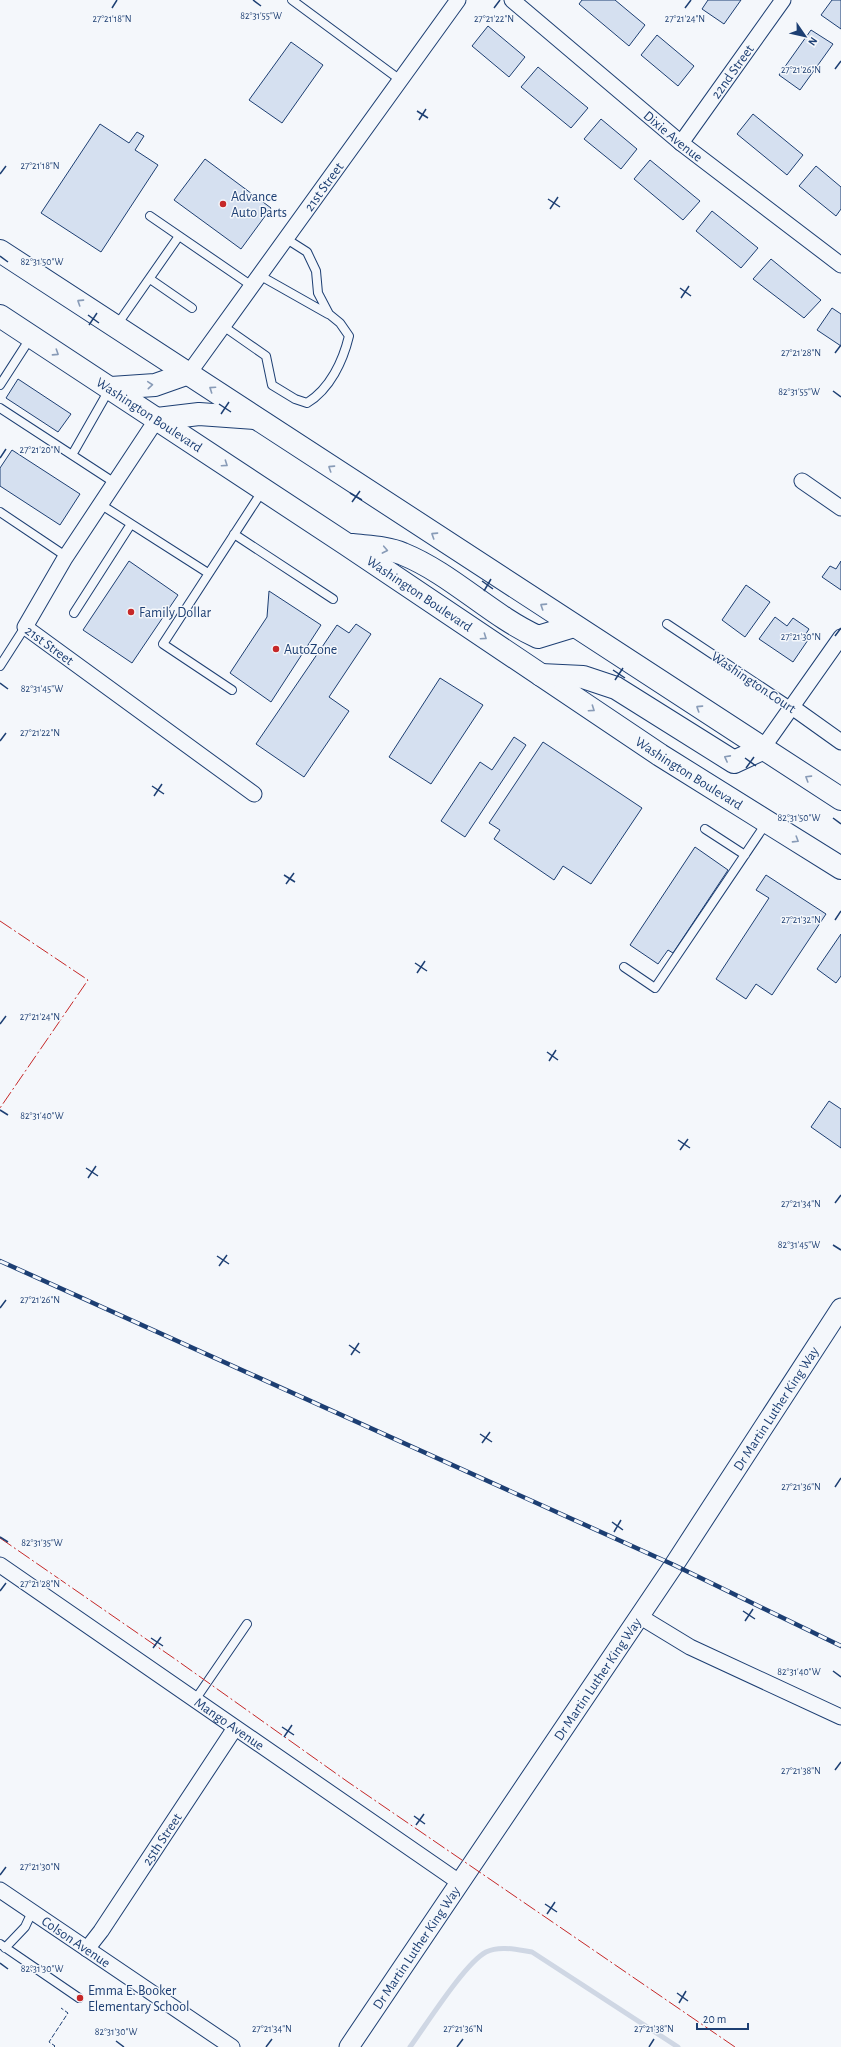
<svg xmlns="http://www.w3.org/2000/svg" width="841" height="2047" font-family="'Alegreya Sans',sans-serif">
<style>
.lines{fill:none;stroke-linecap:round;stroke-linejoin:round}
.stream{stroke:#cfd7e4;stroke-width:5}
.building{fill:#d5e0f0;stroke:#1d3f73}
.service-casing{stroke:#1d3f73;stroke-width:10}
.minor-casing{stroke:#1d3f73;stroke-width:17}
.tertiary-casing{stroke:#1d3f73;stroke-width:21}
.primary-casing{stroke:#1d3f73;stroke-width:24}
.service{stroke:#f4f7fb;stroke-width:8}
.minor{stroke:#f4f7fb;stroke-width:15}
.tertiary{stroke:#f4f7fb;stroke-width:19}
.primary{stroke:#f4f7fb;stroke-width:22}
.rail-casing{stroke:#1d3f73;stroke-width:4.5}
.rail{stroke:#f4f7fb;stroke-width:3;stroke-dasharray:9;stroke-linecap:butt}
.fence{stroke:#1d3f73;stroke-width:1;stroke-dasharray:5 2;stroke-linecap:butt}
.power{stroke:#c62828;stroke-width:1;stroke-dasharray:14 3 2 3;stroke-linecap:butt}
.oneway{stroke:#889bb7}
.ticks{fill:none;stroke:#1d3f73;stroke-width:1.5}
.poi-dot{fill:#c62828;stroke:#f4f7fb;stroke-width:1.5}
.labels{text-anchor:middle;stroke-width:3;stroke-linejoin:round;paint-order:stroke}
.street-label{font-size:14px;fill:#1d3f73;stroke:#f4f7fb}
.poi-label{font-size:14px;fill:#1d3f73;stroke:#f4f7fb;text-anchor:start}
.ticks-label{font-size:10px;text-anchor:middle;fill:#1d3f73;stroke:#f4f7fb;stroke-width:3;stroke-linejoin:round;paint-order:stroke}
</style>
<rect width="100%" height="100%" fill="#f4f7fb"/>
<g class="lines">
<path class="stream" d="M410,2047C426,2025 465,1963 486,1952C500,1945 518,1950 532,1952L678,2047"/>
</g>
<path class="building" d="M582,0H615L645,25L629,46L579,4Z
M708,0H741L724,24L702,9Z
M832,0H841V29L821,15Z
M488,26L525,57L509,77L472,46Z
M811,30L833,44L800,90L779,75Z
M657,35L694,66L678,86L641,55Z
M291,42L323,65L282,123L249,100Z
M538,67L588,108L571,128L521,87Z
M753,114L803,155L787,175L737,134Z
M601,119L637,149L621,169L584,139Z
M100,124L129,143L137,132L144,136L135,150L158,165L101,252L41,213Z
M205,159L271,208L241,249L174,200Z
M650,160L700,201L683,220L634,179Z
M816,166L841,187V209L836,216L799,186Z
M712,211L758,248L741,268L696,231Z
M771,259L821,300L804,318L753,279Z
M832,308L841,314V346L817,330Z
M18,379L71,414L58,432L6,398Z
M12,450L80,494L60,525L0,486V468Z
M129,561L178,595L132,663L83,630Z
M841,561V590L822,577L830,566L836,569Z
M746,585L770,602L745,637L722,620Z
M269,591L321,625L271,702L230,673L267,617Z
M775,617L787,626L793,618L809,629L804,637L808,640L793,662L759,639Z
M356,624L371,634L329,697L349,711L304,777L256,744L337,625L349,633Z
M440,678L483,705L431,784L389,757Z
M514,737L526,745L465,837L441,821L480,762L492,770Z
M543,742L642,808L591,884L563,866L554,880L494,839L500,830L489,823Z
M695,847L728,870L673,953L668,950L658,964L630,945Z
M766,875L826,914L772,995L756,984L746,999L716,979L769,898L756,890Z
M841,934V976L836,983L817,969Z
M829,1101L841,1109V1148L811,1127Z"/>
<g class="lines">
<g class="service-casing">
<path id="service" d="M292,0L399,79
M150,216L252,286
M259,275L328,314
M150,279L192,308
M117,325L179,236
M223,326L266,356L272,385L295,399L307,403C330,389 343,361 349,336L340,323L329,314L318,293L316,271L307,252L285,238
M0,385L31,337
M0,408L115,483
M72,455L109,390
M100,504L208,573
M0,512L67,557
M234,534L333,599
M74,613L131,524
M667,624L792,707
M0,666L25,627
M232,690L163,644L263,490
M705,829L745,855
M624,967L655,988L767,822
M195,1700L247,1624
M0,1944L79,1998
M5,1948L25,1927L32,1912"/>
</g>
<g class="minor-casing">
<g id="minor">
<path id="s1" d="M512,0L681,143L841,265"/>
<path id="s2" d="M681,143L783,0"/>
<path id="s3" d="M189,373L458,0"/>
<path id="s4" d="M157,419L65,558L25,627L254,794"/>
<path d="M802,481L841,508"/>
<path d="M792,707L841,742"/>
<path d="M762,749L841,637"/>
<path id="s5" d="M0,1565L459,1882"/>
<path d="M639,1616L690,1647L841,1717"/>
<path id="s6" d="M0,1890L232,2047"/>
<path id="s7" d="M87,1949L101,1931L235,1728"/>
</g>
</g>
<g class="tertiary-casing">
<g id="tertiary">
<path id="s8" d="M349,2047L674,1565L841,1308"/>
</g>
</g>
<g class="primary-casing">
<g id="primary">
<path d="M0,251L841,799"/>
<path id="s9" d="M0,316L346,544L660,755L841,868"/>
<path d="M111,388L155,385L189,373"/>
<path d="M157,419L199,414L255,418"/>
<path d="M352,545C368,547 387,547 403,554C452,574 490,615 538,637L574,626"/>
<path d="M541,675L583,677L616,688L734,762L762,749"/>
</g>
</g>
<use href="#service" class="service"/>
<use href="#minor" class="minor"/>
<use href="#tertiary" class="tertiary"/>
<use href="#primary" class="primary"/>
<g class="rail-casing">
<path id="rail" d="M0,1261L674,1565L841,1646"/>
</g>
<use href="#rail" class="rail"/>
<path class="fence" d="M54,2047L55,2046L49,2042L68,2013L61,2008"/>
<path class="power" d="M0,921L88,980L0,1108
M0,1538L175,1659L348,1782L735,2047"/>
</g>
<defs><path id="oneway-chevron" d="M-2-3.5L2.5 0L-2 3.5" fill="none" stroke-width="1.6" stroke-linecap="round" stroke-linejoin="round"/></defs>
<g class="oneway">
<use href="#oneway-chevron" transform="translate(80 302) rotate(-147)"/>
<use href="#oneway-chevron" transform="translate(56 353) rotate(33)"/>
<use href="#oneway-chevron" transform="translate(150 385) rotate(-5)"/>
<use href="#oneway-chevron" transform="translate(212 389) rotate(-146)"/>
<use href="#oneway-chevron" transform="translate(225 464) rotate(34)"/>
<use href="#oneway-chevron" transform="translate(331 468) rotate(-147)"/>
<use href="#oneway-chevron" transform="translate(434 535) rotate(-147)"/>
<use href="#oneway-chevron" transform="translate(385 550) rotate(11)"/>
<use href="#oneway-chevron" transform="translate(543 606) rotate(-147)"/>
<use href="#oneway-chevron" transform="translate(484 637) rotate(34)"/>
<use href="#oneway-chevron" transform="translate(699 708) rotate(-147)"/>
<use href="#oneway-chevron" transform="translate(592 709) rotate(34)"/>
<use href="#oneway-chevron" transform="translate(727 758) rotate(-152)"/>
<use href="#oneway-chevron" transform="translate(808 778) rotate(-148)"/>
<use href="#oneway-chevron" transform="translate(796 840) rotate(32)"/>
</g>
<path class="ticks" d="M253,0L261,6M112,8L117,0M494,8L500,0M685,8L691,0M835,69L841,61M417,111L428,118M419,120L426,109M0,174L6,166M548,199L560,207M550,209L558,197M0,256L8,262M680,288L691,296M681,298L689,286M88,315L99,323M89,325L97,313M835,353L841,345M833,391L841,397M219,404L231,412M221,414L229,402M0,458L6,449M350,493L362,500M352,502L360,491M482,581L493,589M484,591L491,579M835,636L841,628M613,670L625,678M615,680L623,668M0,683L8,689M0,741L6,733M745,758L756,766M746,768L754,757M152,786L164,794M154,796L162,784M833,818L841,824M284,875L295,882M286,884L294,873M835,920L841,911M415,963L427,971M417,973L425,961M0,1024L6,1016M547,1052L558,1060M549,1061L556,1050M0,1110L8,1115M678,1140L690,1148M680,1150L688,1139M86,1168L98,1176M88,1178L96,1166M835,1203L841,1195M833,1245L841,1250M217,1256L229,1264M219,1266L227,1255M0,1308L6,1300M349,1345L360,1353M351,1355L359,1343M480,1434L492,1442M482,1443L490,1432M835,1487L841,1478M612,1522L623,1530M614,1532L621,1520M0,1537L8,1542M0,1591L6,1583M743,1611L755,1619M745,1621L753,1609M151,1638L163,1646M153,1648L161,1637M833,1671L841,1677M282,1727L294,1735M284,1737L292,1725M835,1770L841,1762M414,1816L425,1824M416,1825L424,1814M0,1875L6,1867M545,1904L557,1912M547,1914L555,1902M0,1963L8,1969M677,1993L688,2001M679,2003L686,1991M116,2041L124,2047M266,2047L272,2039M457,2047L463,2039M649,2047L654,2039"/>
<g class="poi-dot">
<circle cx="223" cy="204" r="4"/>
<circle cx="131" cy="612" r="4"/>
<circle cx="276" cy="649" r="4"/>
<circle cx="80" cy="1998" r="4"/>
</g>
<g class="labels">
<g class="street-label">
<text dy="5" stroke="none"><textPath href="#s2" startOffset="88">22nd Street</textPath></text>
<text dy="5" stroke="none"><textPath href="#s1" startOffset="211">Dixie Avenue</textPath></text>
<text dy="5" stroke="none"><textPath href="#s3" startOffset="230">21st Street</textPath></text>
<text dy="5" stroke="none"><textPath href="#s9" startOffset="179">Washington Boulevard</textPath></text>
<text dy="5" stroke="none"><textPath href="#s9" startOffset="503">Washington Boulevard</textPath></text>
<text dy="5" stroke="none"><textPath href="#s4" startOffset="277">21st Street</textPath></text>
<text transform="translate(754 682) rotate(34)" y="5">Washington Court</text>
<text dy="5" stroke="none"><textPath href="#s9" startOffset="827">Washington Boulevard</textPath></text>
<text dy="5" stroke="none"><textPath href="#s8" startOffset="768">Dr Martin Luther King Way</textPath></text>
<text dy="5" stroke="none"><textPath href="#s8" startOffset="444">Dr Martin Luther King Way</textPath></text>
<text dy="5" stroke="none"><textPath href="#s5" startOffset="279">Mango Avenue</textPath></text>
<text dy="5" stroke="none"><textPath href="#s7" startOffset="133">25th Street</textPath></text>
<text dy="5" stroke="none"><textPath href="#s6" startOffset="92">Colson Avenue</textPath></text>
<text dy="5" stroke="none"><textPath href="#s8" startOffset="120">Dr Martin Luther King Way</textPath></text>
</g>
<g class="poi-label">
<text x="231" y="201">Advance<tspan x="231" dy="16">Auto Parts</tspan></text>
<text x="139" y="617">Family Dollar</text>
<text x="284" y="654">AutoZone</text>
<text x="88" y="1995">Emma E. Booker<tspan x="88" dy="16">Elementary School</tspan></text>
</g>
</g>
<g class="ticks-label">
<text x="261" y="19">82°31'55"W</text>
<text x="112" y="22">27°21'18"N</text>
<text x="494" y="22">27°21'22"N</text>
<text x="685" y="22">27°21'24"N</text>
<text x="801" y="73">27°21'26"N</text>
<text x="40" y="169">27°21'18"N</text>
<text x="42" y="265">82°31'50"W</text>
<text x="801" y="356">27°21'28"N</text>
<text x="799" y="395">82°31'55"W</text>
<text x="40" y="453">27°21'20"N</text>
<text x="801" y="640">27°21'30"N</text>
<text x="42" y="692">82°31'45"W</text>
<text x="40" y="736">27°21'22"N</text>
<text x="799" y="821">82°31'50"W</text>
<text x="801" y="923">27°21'32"N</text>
<text x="40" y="1020">27°21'24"N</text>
<text x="42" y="1119">82°31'40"W</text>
<text x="801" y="1207">27°21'34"N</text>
<text x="799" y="1248">82°31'45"W</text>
<text x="40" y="1303">27°21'26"N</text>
<text x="801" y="1490">27°21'36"N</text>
<text x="42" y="1546">82°31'35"W</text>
<text x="40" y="1587">27°21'28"N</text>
<text x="799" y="1675">82°31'40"W</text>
<text x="801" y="1774">27°21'38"N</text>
<text x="40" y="1870">27°21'30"N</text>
<text x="42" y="1972">82°31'30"W</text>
<text x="272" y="2032">27°21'34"N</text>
<text x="463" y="2032">27°21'36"N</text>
<text x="654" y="2032">27°21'38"N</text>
<text x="116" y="2035">82°31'30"W</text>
</g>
<g transform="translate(805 36) rotate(124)" stroke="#f4f7fb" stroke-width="3" paint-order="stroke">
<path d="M0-3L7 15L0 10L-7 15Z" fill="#1d3f73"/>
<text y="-6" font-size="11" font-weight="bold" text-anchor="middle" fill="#1d3f73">N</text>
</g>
<path d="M697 2023v6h51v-6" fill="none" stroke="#1d3f73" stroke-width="2"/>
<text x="703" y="2023" font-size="12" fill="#1d3f73" stroke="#f4f7fb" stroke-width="3" paint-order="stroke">20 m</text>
</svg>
